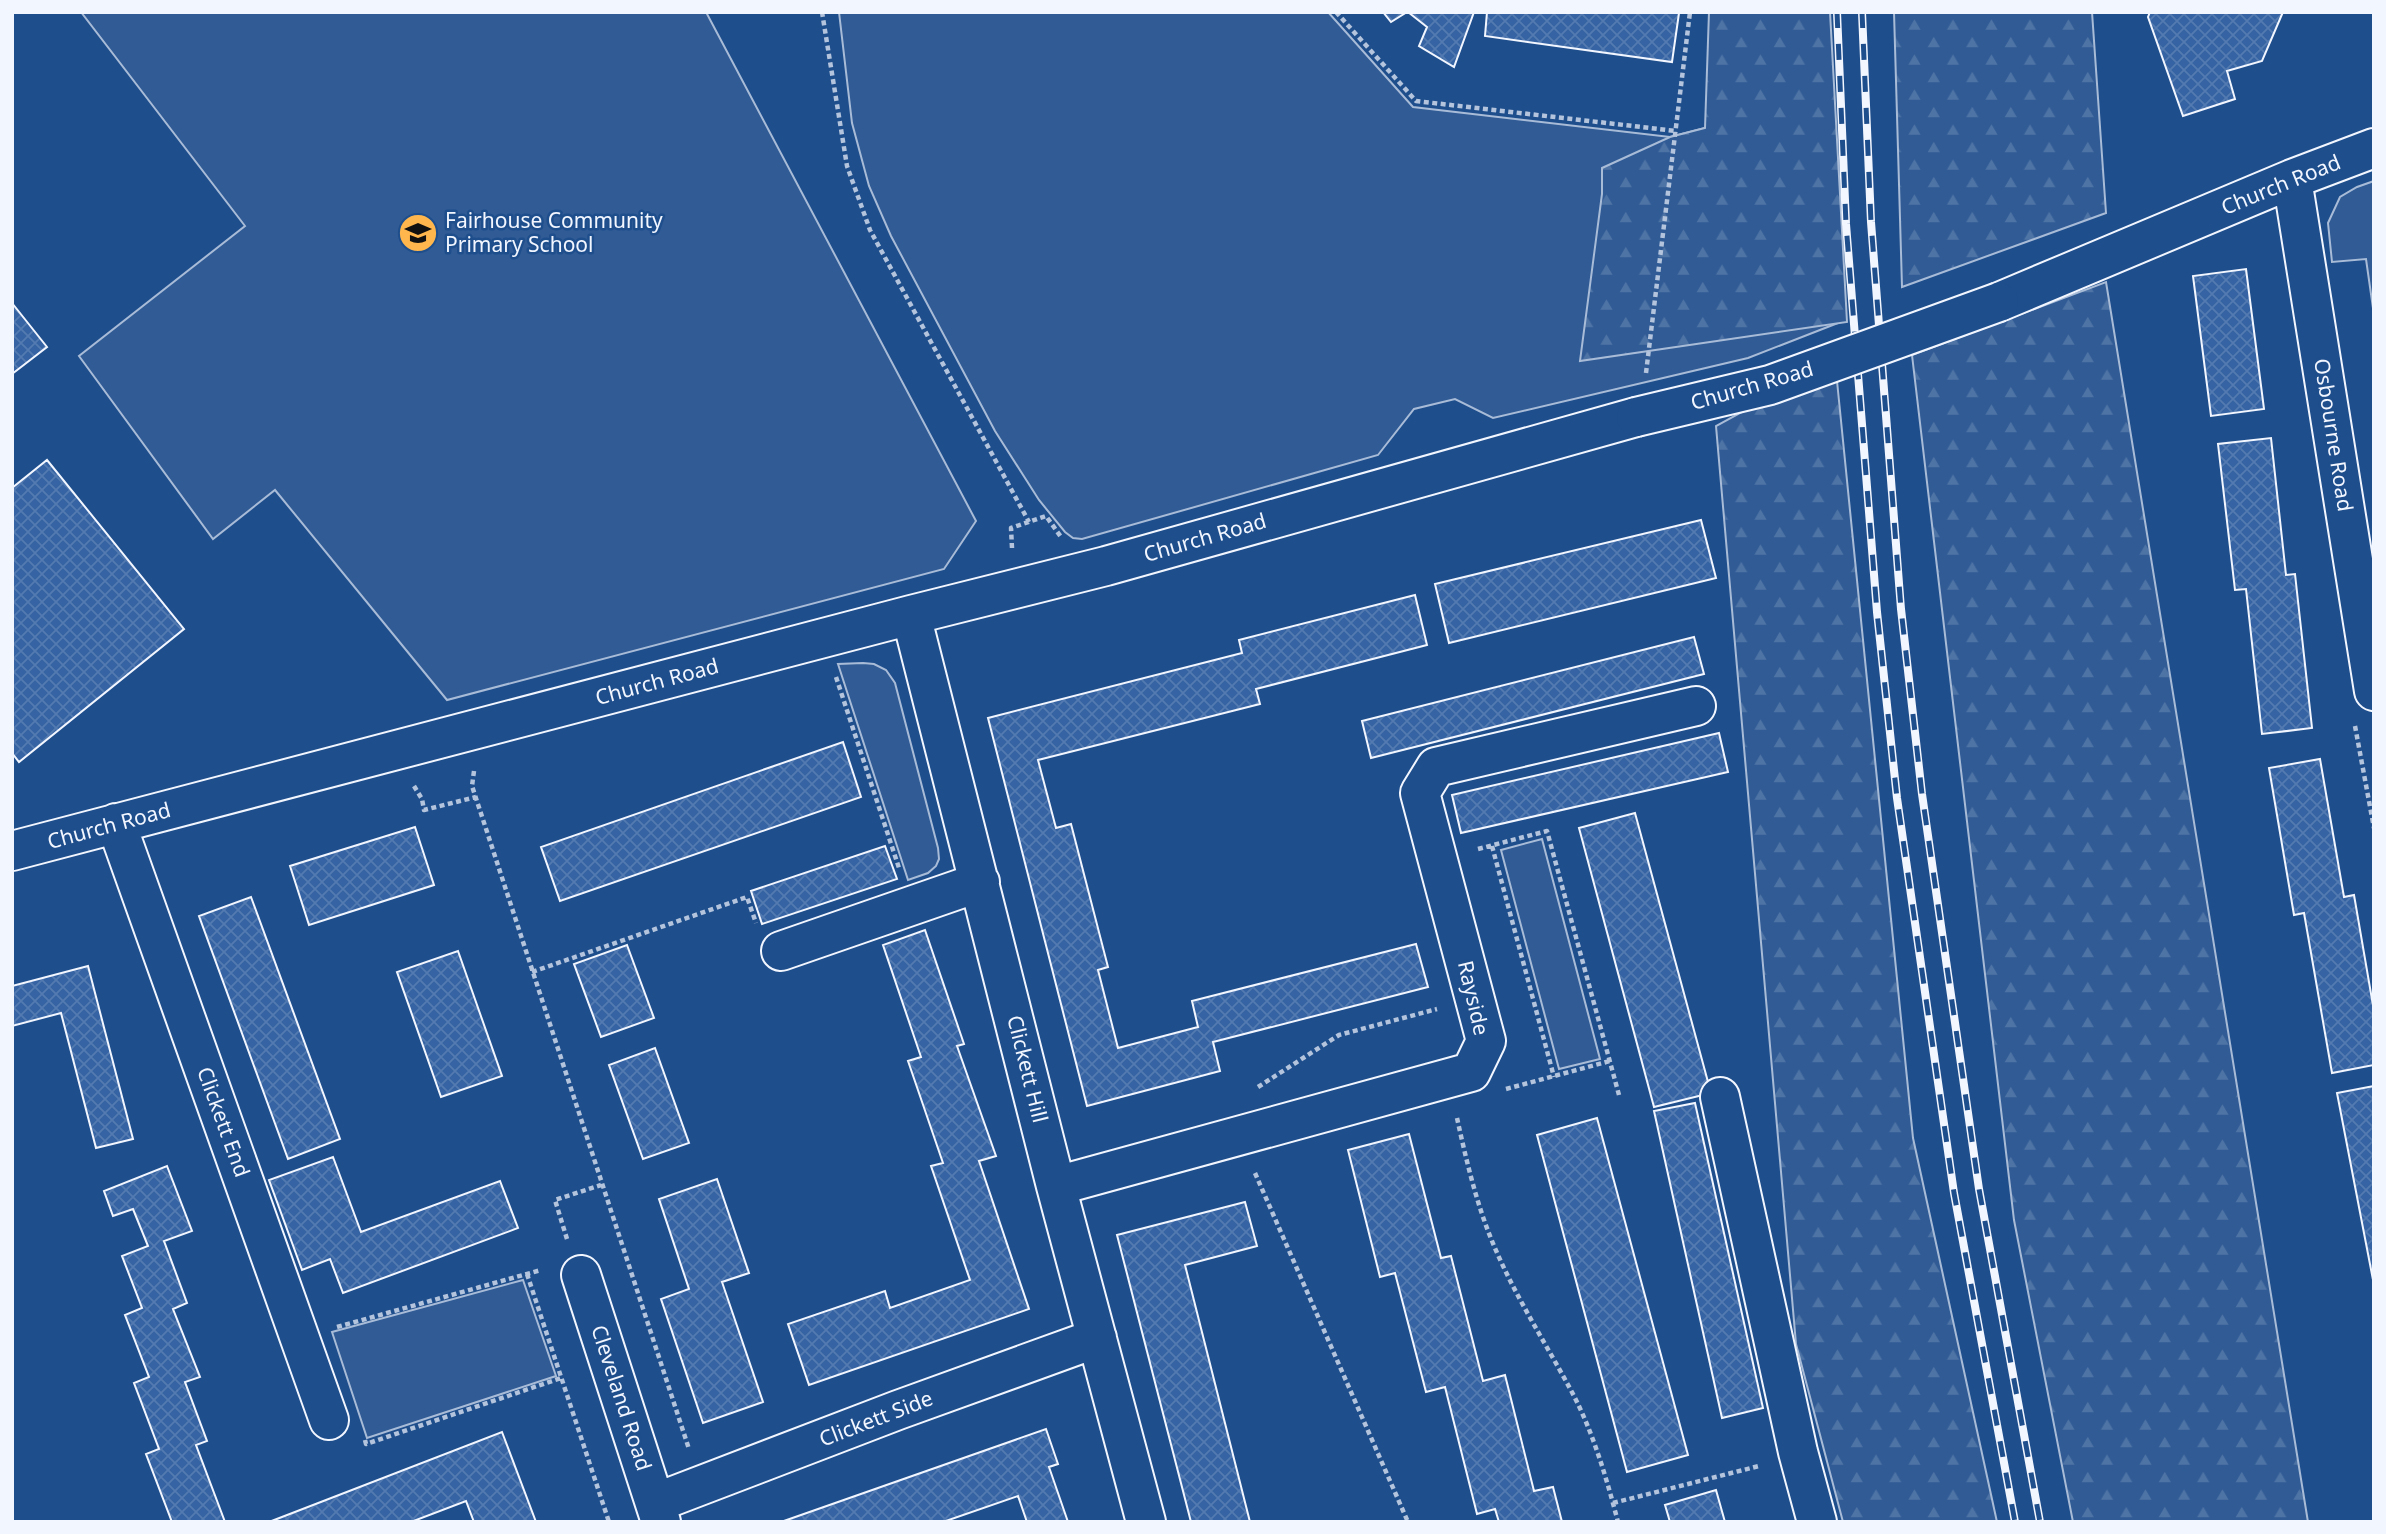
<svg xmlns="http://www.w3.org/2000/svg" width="2386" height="1534" font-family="'Noto Sans',sans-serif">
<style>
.built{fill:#305b95;stroke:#a8bbd7;stroke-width:2}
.forest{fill:url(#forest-firs);stroke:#a8bbd7;stroke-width:2}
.building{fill:url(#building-cross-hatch);stroke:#f2f6ff;stroke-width:2}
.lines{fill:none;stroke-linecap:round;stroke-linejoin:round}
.minor-casing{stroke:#f2f6ff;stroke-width:42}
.path{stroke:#b3c4dc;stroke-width:4.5;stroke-dasharray:5 3.5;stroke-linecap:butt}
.minor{stroke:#1f4e8c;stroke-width:38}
.rail-casing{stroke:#f2f6ff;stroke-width:8}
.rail{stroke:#1f4e8c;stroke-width:5;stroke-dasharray:16;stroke-linecap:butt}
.minor-bridge-casing{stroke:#f2f6ff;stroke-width:42;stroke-linecap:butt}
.minor-bridge{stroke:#1f4e8c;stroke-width:38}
.labels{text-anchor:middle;stroke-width:5;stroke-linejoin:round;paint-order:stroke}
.street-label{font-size:21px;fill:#f2f6ff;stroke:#1f4e8c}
.poi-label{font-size:21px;fill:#f2f6ff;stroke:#1f4e8c;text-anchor:start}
</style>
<defs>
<pattern id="forest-firs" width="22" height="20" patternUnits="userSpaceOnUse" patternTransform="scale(1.75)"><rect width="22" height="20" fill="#305b95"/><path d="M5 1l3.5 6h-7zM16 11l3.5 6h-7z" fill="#4e73a5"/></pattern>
<pattern id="building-cross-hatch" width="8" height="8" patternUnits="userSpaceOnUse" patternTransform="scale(1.75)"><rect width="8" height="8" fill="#3563a3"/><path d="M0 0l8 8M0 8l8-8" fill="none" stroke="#537ab1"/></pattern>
</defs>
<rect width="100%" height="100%" fill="#1f4e8c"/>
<path class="built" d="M81,12H706L976,521L944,569L447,700L275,490L213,539L79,356L245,226Z
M839,12H1328L1413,107L1670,137L1824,97L1843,321L1748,358L1493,418L1455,399L1414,409L1378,455L1082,539L1073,538L1065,532L1039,500L995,431L891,236L869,186L852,123Z
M2374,181V315L2366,259L2332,262L2328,223L2340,197L2357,187Z
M863,663L874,664L886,670L895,683L938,848L939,859L936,866L928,873L908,880L838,664Z
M1542,839L1600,1059L1559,1069L1501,850Z
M523,1280L556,1376L367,1438L332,1332Z"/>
<path class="forest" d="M1709,12H1830L1847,322L1580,361L1602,194V168L1670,137L1705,128Z
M1894,12H2092L2106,213L1902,287Z
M2106,282L2308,1522H2073L2014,1220L1912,355Z
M1835,361L1913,1138L1997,1522H1843L1796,1344L1716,426Z"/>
<path class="building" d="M1383,12H1407L1391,22Z
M1408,12H1474L1454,67L1419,46L1427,27Z
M1487,12H1671L1679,13L1672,62L1485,36Z
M2150,12H2283L2262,61L2227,71L2235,99L2183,116L2148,17Z
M2246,269L2264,409L2211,416L2193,276Z
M12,303L47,347L12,374Z
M2271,438L2286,575L2295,574L2312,728L2262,734L2246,589L2235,590L2218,444Z
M47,460L184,629L19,762L12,753V488Z
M1701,520L1716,578L1449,643L1435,584Z
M1415,595L1427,645L1256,689L1260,704L1038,760L1056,828L1071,824L1108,967L1098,970L1118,1048L1198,1027L1192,1001L1416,944L1428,987L1213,1042L1220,1071L1087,1106L988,718L1242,653L1239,640Z
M1694,637L1704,674L1371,758L1362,721Z
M1719,733L1728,772L1461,833L1452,795Z
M843,742L861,797L560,901L541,847Z
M2320,759L2344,897L2354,895L2374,1011V1065L2332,1073L2304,913L2294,915L2269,768Z
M1635,813L1711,1093L1654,1107L1579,828Z
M415,827L434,885L309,925L290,866Z
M885,846L897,879L762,924L751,891Z
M251,897L340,1139L288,1159L199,916Z
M925,930L964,1044L957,1046L996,1156L979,1161L1029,1309L809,1385L788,1324L885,1291L890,1308L970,1280L931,1166L943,1163L908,1061L921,1057L883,945Z
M627,945L654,1018L601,1037L574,964Z
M458,951L502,1076L441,1097L397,972Z
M88,966L133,1139L96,1148L61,1013L12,1026V986Z
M655,1048L689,1143L643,1159L609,1065Z
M2374,1086V1285L2337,1093Z
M1695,1103L1763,1408L1722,1418L1654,1111Z
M1597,1118L1688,1455L1627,1472L1537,1135Z
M1409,1134L1441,1258L1451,1256L1483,1381L1505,1375L1534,1491L1553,1487L1562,1522H1499L1495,1509L1477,1514L1445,1387L1426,1392L1395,1273L1380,1277L1348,1150Z
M333,1157L361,1232L500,1181L518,1228L343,1293L330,1259L302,1270L269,1180Z
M167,1166L192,1231L164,1241L187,1303L173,1309L200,1377L185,1382L207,1441L196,1445L225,1522H172L146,1454L159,1449L134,1383L149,1377L125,1315L142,1308L122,1256L148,1246L133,1209L113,1216L104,1191Z
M717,1179L749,1273L722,1282L763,1402L703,1423L661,1299L689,1289L659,1199Z
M1245,1202L1257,1246L1185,1265L1250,1522H1191L1117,1235Z
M1046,1429L1058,1464L1049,1467L1068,1522H1027L1018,1496L943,1522H781Z
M502,1432L536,1522H474L466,1501L411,1522H269Z
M1716,1490L1725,1522H1670L1665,1505Z"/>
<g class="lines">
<g class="minor-casing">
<path id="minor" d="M2292,179L2374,691
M1999,302L2292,179L2374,148
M911,615L1056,1186L1146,1522
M116,823L329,1420
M12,851L911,615L1106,566L1636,417
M781,951L980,882
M1720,1097L1798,1452L1817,1522
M1056,1186L1471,1072L1486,1041L1420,793L1436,767L1696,706
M581,1275L661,1522
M655,1503L898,1410L1097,1338"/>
</g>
<path class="path" d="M822,12L847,166L870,230L1029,522
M1336,12L1416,101L1676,131
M1646,373L1690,12
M1012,548L1011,528L1046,516L1061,537
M836,677L899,868
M2355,726L2374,828
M474,771L472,786L689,1449
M414,786L422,799L424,810L476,797
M1492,846L1554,1077
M1478,849L1547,831L1619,1095
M532,972L747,897L756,923
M1258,1087L1339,1035L1437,1009
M1506,1089L1610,1061
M1457,1118C1466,1159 1476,1202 1492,1241C1514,1295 1547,1345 1574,1396C1594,1435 1607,1480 1618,1522
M1255,1173L1408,1522
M567,1239L555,1200L601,1185
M527,1274L609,1522
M337,1327L541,1270
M365,1440L366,1444L561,1378
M1613,1503L1759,1466"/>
<use href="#minor" class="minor"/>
<g class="rail-casing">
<path id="rail" d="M1837,12L1846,224L1877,612L1897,798L1954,1193L2015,1522
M1862,12L1871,222L1901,609L1922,794L1979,1189L2040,1522"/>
</g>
<use href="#rail" class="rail"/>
<g class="minor-bridge-casing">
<path id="minor-bridge" d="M1636,417L1770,385L1999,302"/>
</g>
<use href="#minor-bridge" class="minor-bridge"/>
</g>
<defs>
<g id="school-disc" transform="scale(2.0125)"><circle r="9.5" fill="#ffb74d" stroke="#1f4e8c"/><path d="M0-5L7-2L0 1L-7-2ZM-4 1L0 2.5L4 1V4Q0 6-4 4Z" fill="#111"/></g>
</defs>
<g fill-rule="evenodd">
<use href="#school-disc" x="418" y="233"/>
</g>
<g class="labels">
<g class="street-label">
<text transform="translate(2281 185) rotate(-22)" y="7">Church Road</text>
<text transform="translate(1752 386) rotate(-16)" y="7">Church Road</text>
<text transform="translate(2333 435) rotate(81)" y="7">Osbourne Road</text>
<text transform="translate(1205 538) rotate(-16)" y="7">Church Road</text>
<text transform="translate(657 682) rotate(-15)" y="7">Church Road</text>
<text transform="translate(109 826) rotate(-15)" y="7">Church Road</text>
<text transform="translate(1473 998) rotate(77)" y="7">Rayside</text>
<text transform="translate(1027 1069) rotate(76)" y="7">Clickett Hill</text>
<text transform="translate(223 1122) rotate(70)" y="7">Clickett End</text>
<text transform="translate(621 1398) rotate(72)" y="7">Cleveland Road</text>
<text transform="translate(876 1419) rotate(-21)" y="7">Clickett Side</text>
</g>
<g class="poi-label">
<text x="445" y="228">Fairhouse Community<tspan x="445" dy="24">Primary School</tspan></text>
</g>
</g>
<rect width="2386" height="1534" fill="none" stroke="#f2f6ff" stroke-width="28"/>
</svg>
